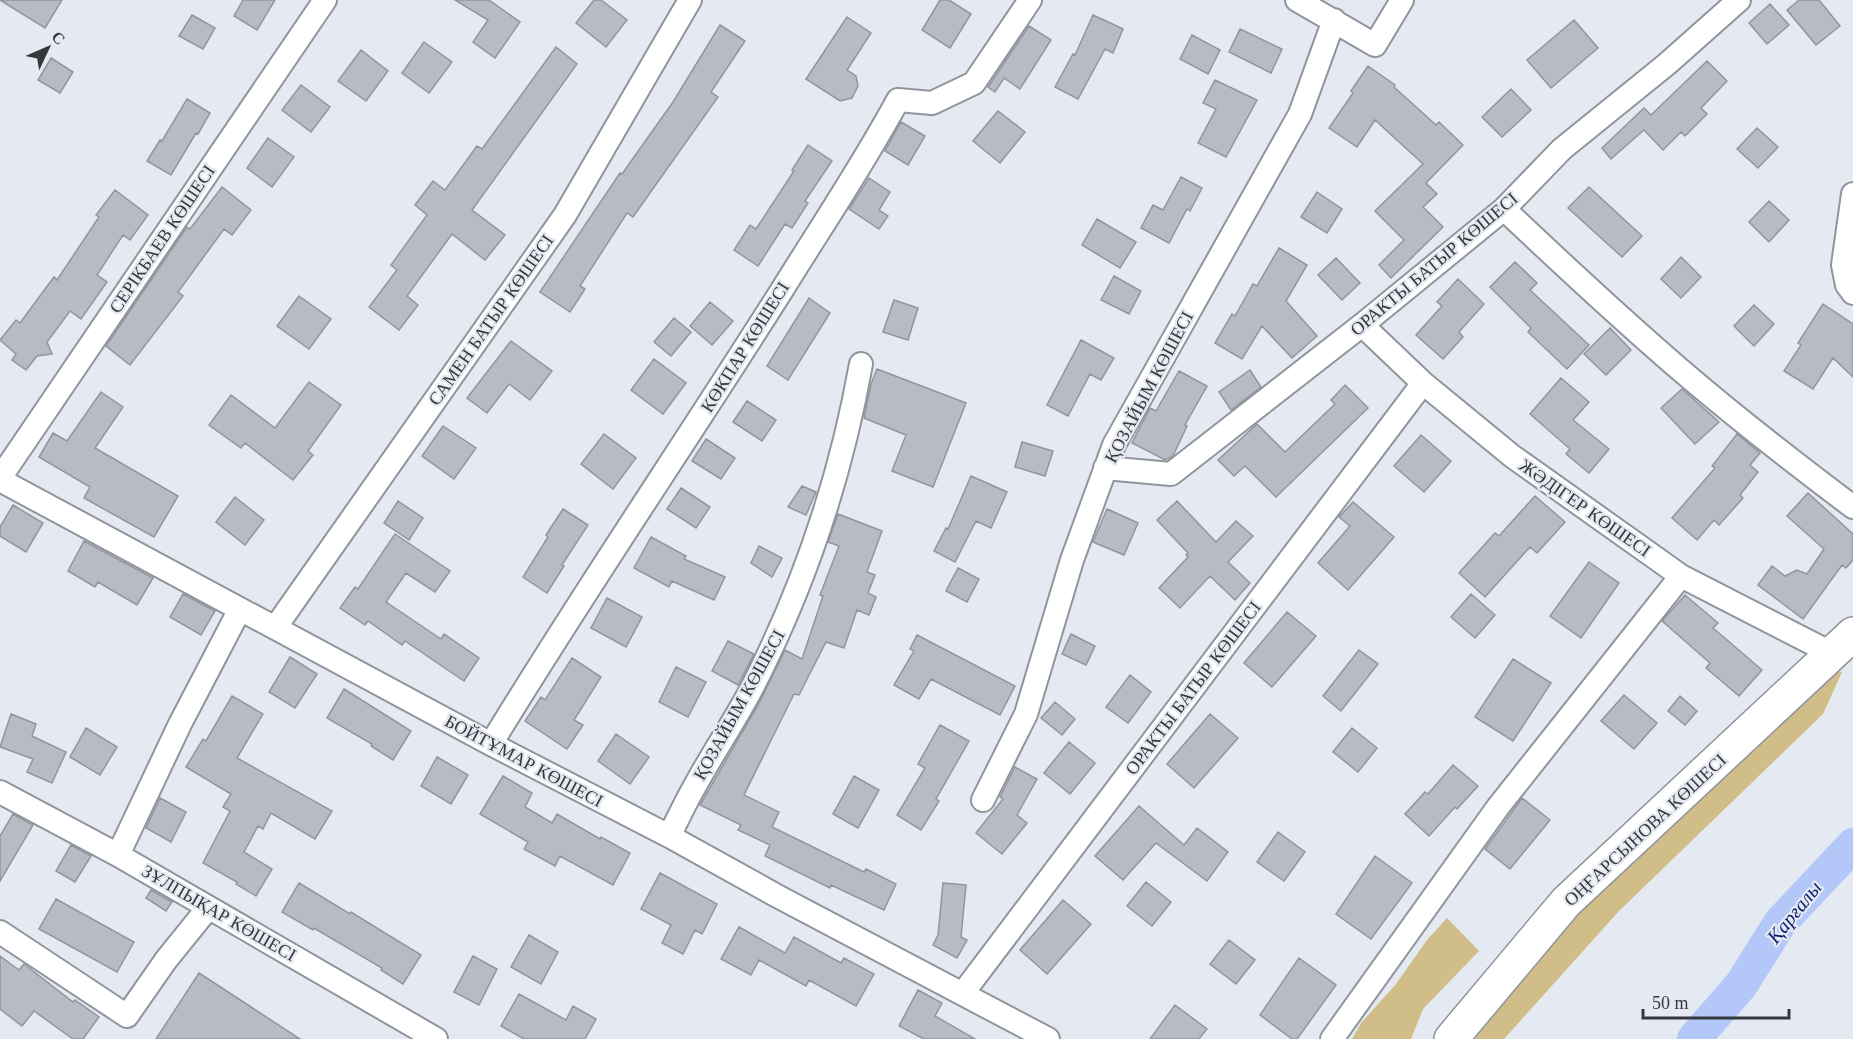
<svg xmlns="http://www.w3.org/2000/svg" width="1853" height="1039" font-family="Georgia,serif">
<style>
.green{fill:#d1bd88}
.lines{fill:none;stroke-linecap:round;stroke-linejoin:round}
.river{stroke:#b3c8f9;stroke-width:34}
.building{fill:#b7bbc4;stroke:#91959d;stroke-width:1.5}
.street-casing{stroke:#90949c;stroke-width:26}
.secondary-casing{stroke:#90949c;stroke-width:36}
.street{stroke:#fff;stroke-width:22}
.secondary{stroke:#fff;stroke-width:33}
.labels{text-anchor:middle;stroke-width:4.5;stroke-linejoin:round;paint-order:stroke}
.street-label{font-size:18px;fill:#37383c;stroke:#e5e9f1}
.water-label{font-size:20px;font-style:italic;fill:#0b1c75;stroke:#e5e9f1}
</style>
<rect width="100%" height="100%" fill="#e5e9f1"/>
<path class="green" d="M1817,669L1842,672L1823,714L1619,911L1504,1039H1454Z
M1447,918L1479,951L1423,1009L1411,1039H1352L1361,1023L1396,984L1427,940Z"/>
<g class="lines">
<path class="river" d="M1694,1039L1741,985L1780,923L1853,845"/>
</g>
<path class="building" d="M0,0H62L45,28Z
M243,0H275L257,30L234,16Z
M455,0H489L520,22L495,58L473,42L488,20Z
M594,0H601L627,20L606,47L576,23Z
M940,0H949L971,14L950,48L922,30Z
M1799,0H1819L1840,26L1816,45L1787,10Z
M1770,4L1789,25L1767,44L1749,23Z
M192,15L215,28L203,49L179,36Z
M1093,15L1123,29L1113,53L1105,49L1078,99L1055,87L1073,54L1075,55Z
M847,17L871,33L847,70L856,76L858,86L852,98L840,101L806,79Z
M1574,20L1598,48L1551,88L1527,60Z
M720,25L745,41L711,92L718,97L633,217L627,213L580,286L585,289L570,312L540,292L620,173L622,174L673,102Z
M1029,26L1051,40L1020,89L1004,78L995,92L988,87Z
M1240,29L1282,49L1271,73L1229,52Z
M1192,35L1220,50L1208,74L1180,59Z
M424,42L452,62L429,93L402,73Z
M556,47L577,64L472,210L505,235L485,260L452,234L407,296L418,305L399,330L369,307L397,270L391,265L427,215L415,205L433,181L445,190L477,146L482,149Z
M361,50L388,71L366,101L338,81Z
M51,58L73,72L60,93L38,80Z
M1707,61L1727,81L1701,108L1707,114L1685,136L1681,132L1663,150L1644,130L1611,159L1602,148L1644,108L1651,115Z
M1368,66L1395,85L1394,87L1436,125L1439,122L1463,145L1426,183L1437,194L1423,207L1443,227L1391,278L1379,265L1404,240L1375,211L1423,164L1375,120L1357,147L1329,128L1353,93L1351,91Z
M1215,80L1257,100L1226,157L1198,143L1216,109L1203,103Z
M301,85L330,107L311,132L282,110Z
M1511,89L1531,110L1502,137L1482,117Z
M187,99L210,113L198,134L196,133L171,175L147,161L160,140L162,141Z
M998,111L1025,132L1000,163L973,141Z
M901,122L925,136L908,165L885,151Z
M1757,128L1778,147L1758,168L1737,149Z
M268,138L294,157L272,187L247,168Z
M808,145L832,161L805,201L808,203L792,228L785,224L758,266L734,250L750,225L756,229L794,171L792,170Z
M1181,177L1202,188L1190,211L1187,209L1169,243L1141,228L1153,205L1163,210Z
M869,178L890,192L879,210L888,216L879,229L849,209Z
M222,187L251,210L232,235L224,229L178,292L183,296L130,365L106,346L187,227L190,229Z
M1589,187L1642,236L1622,257L1568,208Z
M115,190L148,215L130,240L123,235L97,275L107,282L81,319L70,311L47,342L52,354L37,356L26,370L12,360L16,354L0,340L16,320L20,323L54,277L57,280L99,217L96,215Z
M1317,192L1342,209L1327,233L1301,217Z
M1769,201L1789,220L1769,242L1749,222Z
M1097,219L1136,242L1120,268L1082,245Z
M1279,248L1307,265L1286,301L1317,336L1292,358L1262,326L1242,359L1215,343L1232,314L1235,316L1253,284L1257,286Z
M1681,257L1701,277L1681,298L1661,279Z
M1336,258L1360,283L1342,300L1318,275Z
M1515,262L1537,283L1530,290L1589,345L1567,369L1528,332L1531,328L1490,287Z
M1114,276L1141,291L1129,314L1101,300Z
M1458,279L1484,304L1459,332L1463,337L1443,359L1416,335L1442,306L1437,302Z
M299,296L331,319L309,349L277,326Z
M809,298L830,313L788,380L767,366Z
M894,300L918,308L908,340L883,332Z
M710,302L733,321L712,345L690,326Z
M1823,304L1853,324V377L1833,358L1813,389L1784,371L1801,345L1798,343Z
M1754,305L1774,324L1754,346L1734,326Z
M674,318L691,332L671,356L654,342Z
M1610,328L1631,350L1606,375L1584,354Z
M1081,340L1114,358L1101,380L1090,374L1068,416L1047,405Z
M511,341L552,371L530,400L509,384L487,413L467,398Z
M654,359L686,383L663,414L631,390Z
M877,369L966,403L933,487L892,471L906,435L864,418L871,384Z
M1250,370L1261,387L1231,410L1219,392Z
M1179,371L1207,386L1185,425L1187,426L1173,456L1165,460L1132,443L1150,408L1156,411Z
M1561,378L1589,402L1573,420L1609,449L1589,473L1566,454L1570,449L1530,414Z
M309,382L341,405L308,451L313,455L293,480L245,443L241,448L209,425L231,395L275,428Z
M1345,385L1368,408L1276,497L1245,466L1234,476L1218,460L1257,424L1285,452L1335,404L1331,400Z
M1682,389L1719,422L1695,444L1661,408Z
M101,392L123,407L95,448L178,496L154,537L84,498L90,487L39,457L53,433L67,441Z
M747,401L776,420L762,441L733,422Z
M443,426L476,448L454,479L422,456Z
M604,434L636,458L613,489L581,464Z
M1737,434L1760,453L1750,465L1758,472L1740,495L1743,498L1719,525L1714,520L1697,540L1672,518L1715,468L1712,466Z
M1421,435L1451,461L1424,492L1394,466Z
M706,439L735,458L721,479L692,461Z
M1022,442L1053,451L1045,476L1015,467Z
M971,476L1007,492L991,528L976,521L955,562L934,551L946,528L948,529Z
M802,486L816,492L806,515L788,507Z
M681,488L710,507L696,528L667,509Z
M1808,493L1853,534V560L1846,568L1842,565L1803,619L1758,585L1772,566L1785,576L1797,570L1807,574L1824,549L1787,516Z
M1535,496L1565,522L1537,553L1530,547L1485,597L1459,573L1495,533L1499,536Z
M235,497L264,520L245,545L216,522Z
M398,501L423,518L409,540L384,523Z
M1177,501L1216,542L1236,521L1253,536L1228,562L1250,583L1235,600L1210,576L1180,608L1159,588L1188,557L1186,555L1188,553L1157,520Z
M1353,502L1394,537L1348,590L1318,563L1350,526L1339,517Z
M13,505L43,523L26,552L0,536V527Z
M563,509L588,525L562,565L564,566L547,593L523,577L548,537L546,535Z
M1107,509L1138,523L1124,555L1093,542Z
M838,514L882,531L867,572L875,575L868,593L876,597L869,615L857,610L844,648L826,642L799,695L794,694L744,795L779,812L772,827L864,872L866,869L896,884L884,910L831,885L830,888L765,856L770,845L738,830L741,825L700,805L758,705L785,650L802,659L823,596L820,595L839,546L828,542Z
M395,534L450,571L435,592L406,573L386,602L441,639L444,634L479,658L464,681L405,641L402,645L368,621L365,625L340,608L355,587L358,589Z
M651,537L686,556L684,559L725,577L714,600L672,581L669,587L634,568Z
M84,541L153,578L137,605L98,582L95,587L68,571Z
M759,546L782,558L772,577L751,563Z
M1589,562L1619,583L1581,638L1550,616Z
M958,568L979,579L967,602L946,591Z
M183,594L215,611L201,635L170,617Z
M1471,594L1495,615L1475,638L1451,617Z
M1685,595L1718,623L1713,628L1762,670L1739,696L1706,668L1710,663L1662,621Z
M607,598L642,617L626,647L591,628Z
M1287,612L1316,636L1272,687L1244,663Z
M1071,634L1095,646L1086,665L1062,654Z
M917,635L1015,686L1000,715L931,679L919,699L894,685L914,651L910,649Z
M728,641L754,654L738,685L712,671Z
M1359,650L1378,664L1341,711L1323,696Z
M290,657L317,674L295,708L269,692Z
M572,658L601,677L574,720L583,725L567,749L525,721L541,697L545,700Z
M1513,659L1551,683L1513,741L1475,717Z
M676,667L706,682L688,717L659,702Z
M1130,675L1151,692L1128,723L1106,707Z
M344,689L411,731L393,760L371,746L372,744L327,718Z
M1624,695L1657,723L1634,749L1601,721Z
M232,696L263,714L237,758L332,811L315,839L271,813L263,829L258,826L244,852L272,869L256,896L236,884L237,882L203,863L230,811L223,807L231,794L186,767L203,739L206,741Z
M1680,696L1697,711L1685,725L1668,711Z
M1055,702L1075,719L1062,735L1041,718Z
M11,714L36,724L32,736L66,752L52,783L27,772L33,759L0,747Z
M1210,714L1238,738L1194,788L1167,764Z
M940,725L969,741L936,799L939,801L921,830L897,815L925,768L918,764Z
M86,728L117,747L100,775L70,757Z
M1352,728L1377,748L1358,772L1333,752Z
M616,734L649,757L630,784L598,761Z
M1069,742L1095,763L1070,794L1044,773Z
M437,757L468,775L451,804L421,786Z
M1453,765L1478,786L1457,809L1455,807L1429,836L1405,814L1425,792L1428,794Z
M1015,767L1037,779L1017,815L1027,823L1002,854L976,833L1003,799L1000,797Z
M503,776L532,793L525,807L552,823L557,814L600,839L601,837L630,853L613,885L560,856L555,866L524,849L528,842L480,814Z
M854,776L879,790L858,828L833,814Z
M160,798L186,812L171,842L146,828Z
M1522,798L1550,820L1510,869L1485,849Z
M1139,806L1184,845L1197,828L1228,852L1207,881L1156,843L1123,880L1095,856Z
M13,814L33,825L0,881V836Z
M1278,832L1305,852L1284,881L1257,862Z
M71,845L91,856L75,882L56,871Z
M1375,856L1412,883L1371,939L1336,914Z
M660,873L717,904L702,934L695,930L683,954L662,943L671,925L641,909Z
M1146,882L1171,902L1152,926L1127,906Z
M299,883L350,914L351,912L421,955L403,984L381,970L382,968L314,928L313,930L282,912Z
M943,883L966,885L961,937L967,940L957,958L933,945L938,935Z
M151,890L172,902L166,911L146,898Z
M56,899L134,942L117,972L39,929Z
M1063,900L1091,924L1047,974L1020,950Z
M739,927L785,953L794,937L841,963L844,958L874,974L856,1006L809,980L806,986L759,960L751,975L721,959Z
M529,935L558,952L541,984L511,967Z
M1229,940L1255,960L1236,984L1210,964Z
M0,956L19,970L24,964L73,1002L75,1000L99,1017L83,1039H73L34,1011L22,1026L0,1009Z
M473,956L497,969L479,1005L454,992Z
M1299,958L1336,985L1297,1039H1292L1260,1015Z
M199,973L300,1039H156Z
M918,990L942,1003L935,1016L975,1039H924L899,1026Z
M519,994L566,1020L573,1006L596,1019L585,1039H524L501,1026Z
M1175,1005L1207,1029L1199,1039H1150Z"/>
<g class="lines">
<g class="street-casing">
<path id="street" d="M1297,0L1375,45L1402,0
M1853,194L1843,265L1847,285L1853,293
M1504,209C1561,263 1618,316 1677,367C1734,416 1793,462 1853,507
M1362,325L1423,383L1512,456L1681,576L1833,654
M1105,468L1171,474L1362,325L1504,209L1562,149L1667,64L1739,0
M0,478L325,0
M0,480L491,744L669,836L779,897L1048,1039
M275,628L565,215L690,0
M491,744C584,591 686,442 782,290C821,227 863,165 898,100L932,103L974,83L1030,0
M0,792L118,855L436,1039
M983,800L1026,714L1072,560L1114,445L1300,114L1334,20
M669,836C678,819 686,801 696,784C714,751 736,719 753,686C805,584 841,476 861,364
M118,855L180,724L240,609
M0,932L127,1016L166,960L208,908
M963,993L1423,383
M1332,1039L1498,807L1681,576"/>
</g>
<g class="secondary-casing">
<path id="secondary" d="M1451,1039L1566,902L1853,634"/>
</g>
<use href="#street" class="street"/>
<use href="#secondary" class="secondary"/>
</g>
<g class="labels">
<g class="street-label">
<text transform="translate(162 239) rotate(-56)" y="6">СЕРІКБАЕВ КӨШЕСІ</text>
<text transform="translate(1434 264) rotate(-40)" y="6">ОРАКТЫ БАТЫР КӨШЕСІ</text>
<text transform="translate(491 320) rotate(-55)" y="6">САМЕН БАТЫР КӨШЕСІ</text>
<text transform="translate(745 347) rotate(-58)" y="6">КӨКПАР КӨШЕСІ</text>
<text transform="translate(1149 387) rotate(-62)" y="6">ҚОЗАЙЫМ КӨШЕСІ</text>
<text transform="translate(1585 508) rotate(35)" y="6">ЖӘДІГЕР КӨШЕСІ</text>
<text transform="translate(1193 688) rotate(-53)" y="6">ОРАКТЫ БАТЫР КӨШЕСІ</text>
<text transform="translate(739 705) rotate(-61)" y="6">ҚОЗАЙЫМ КӨШЕСІ</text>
<text transform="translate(524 761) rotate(28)" y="6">БОЙТҰМАР КӨШЕСІ</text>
<text transform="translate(1645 830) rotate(-43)" y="6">ОҢҒАРСЫНОВА КӨШЕСІ</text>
<text transform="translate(219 913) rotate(30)" y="6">ЗҰЛПЫҚАР КӨШЕСІ</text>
</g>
<g class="water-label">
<text transform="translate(1794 912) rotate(-51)" y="7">Қарғалы</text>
</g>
</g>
<g transform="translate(48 48) rotate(46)" stroke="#e5e9f1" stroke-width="4.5" paint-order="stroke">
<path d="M0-4.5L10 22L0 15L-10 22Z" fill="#37383c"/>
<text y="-9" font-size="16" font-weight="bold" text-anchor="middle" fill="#37383c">С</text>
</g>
<path d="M1643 1009v9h146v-9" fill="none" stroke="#37383c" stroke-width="3"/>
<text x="1652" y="1009" font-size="18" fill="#37383c" stroke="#e5e9f1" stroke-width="4.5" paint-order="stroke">50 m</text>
</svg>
